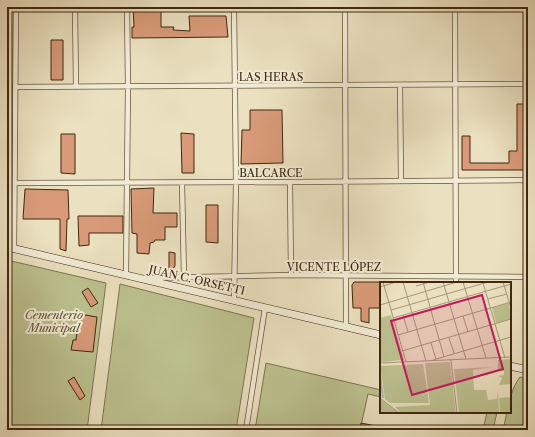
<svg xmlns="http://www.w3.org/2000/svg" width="535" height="437" font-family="'Libre Caslon Text',serif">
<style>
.green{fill:#bcc18f;stroke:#7e744f}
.building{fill:#d89a78;stroke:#3f280f}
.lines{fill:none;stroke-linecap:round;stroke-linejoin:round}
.street-casing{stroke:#6a563b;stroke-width:6}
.secondary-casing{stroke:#3f280f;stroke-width:8}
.street{stroke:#f2ecd6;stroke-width:4.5}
.secondary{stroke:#f2ecd6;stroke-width:7}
.labels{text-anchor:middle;stroke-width:4;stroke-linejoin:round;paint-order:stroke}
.street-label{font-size:11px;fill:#3f280f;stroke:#f2ecd6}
.park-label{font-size:11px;font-style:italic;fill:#5e4e2f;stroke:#f2ecd6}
.inset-river{fill:none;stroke:#99beaf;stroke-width:2}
.inset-road{fill:none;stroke:#a69779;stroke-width:1}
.view{fill:#c2185b;fill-opacity:0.15;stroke:#c2185b;stroke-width:2}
.inset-edge{fill:none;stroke:#3f280f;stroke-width:2}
</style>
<rect width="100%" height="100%" fill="#ebe1c0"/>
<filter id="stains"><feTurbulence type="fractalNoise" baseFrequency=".005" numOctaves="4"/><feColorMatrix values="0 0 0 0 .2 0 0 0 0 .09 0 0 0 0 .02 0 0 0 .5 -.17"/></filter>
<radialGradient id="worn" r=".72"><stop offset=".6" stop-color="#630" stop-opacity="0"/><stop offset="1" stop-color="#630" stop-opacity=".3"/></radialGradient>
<path class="green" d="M7,7H9V237L7,238Z
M7,260L106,283L87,430H7Z
M120,284L254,318L236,430H101Z
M266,363L381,390V397L368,394L360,430H255Z
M520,377L528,379V430H503L507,412H510C510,397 511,390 520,377Z
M487,412H497L493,430H483Z"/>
<path class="building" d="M133,7H161V27H174L173,30L190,31L189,16H226L228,37L132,38V27H134Z
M51,40H63V80H51Z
M517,104H528V170H462V136H470V163H509V151H517Z
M250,110H282L283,163L241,164L242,130H250Z
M181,133L194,134V173H182Z
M61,134H75V174L61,173Z
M154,188L153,213H177V227H165V240H155L154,242L150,243L149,254L137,253V234L132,233L131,189Z
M25,189L68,190L69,219H67L66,251L60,249V219H23Z
M206,205H218V243L206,242Z
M78,216H123V233H89V245L79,246Z
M169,252L175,253V266L172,270H169Z
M354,282H381V308H369V323L361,321V308H353L352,285Z
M88,288L98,303L91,307L82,292Z
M79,314L97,317L93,352L71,350L73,340H76Z
M74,377L85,396L80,400L68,381Z
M361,423L386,428L385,430H360Z"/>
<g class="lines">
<g class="street-casing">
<path id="street" d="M75,7L76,87
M345,7L346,327
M455,7L456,283
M400,85L401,181
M15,87L528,84
M290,182L291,275
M15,183L290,182L528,180
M182,183L184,277
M14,248L16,7
M126,275L128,86L127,7
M148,278L291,275L528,277
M234,300L236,182L234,7
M246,430L265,308"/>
</g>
<g class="secondary-casing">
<path id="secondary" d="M7,247L381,335
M510,366L528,370"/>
</g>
<use href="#street" class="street"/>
<use href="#secondary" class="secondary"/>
</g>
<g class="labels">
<g class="street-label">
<text x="271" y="81">LAS HERAS</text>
<text x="271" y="177">BALCARCE</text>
<text x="334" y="271">VICENTE LÓPEZ</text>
<text transform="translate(197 280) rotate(13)" y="4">JUAN C. ORSETTI</text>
</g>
<g class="park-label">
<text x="54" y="319">Cementerio<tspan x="54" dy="13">Municipal</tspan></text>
</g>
</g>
<g transform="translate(380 282)">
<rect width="131" height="131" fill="#ebe1c0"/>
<path d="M129,21L131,37L116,41L112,26ZM11,33L24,78L0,80V36ZM131,77V102L119,103L122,96L118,94L124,93V89H118V78ZM70,80L76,131H21L15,125L50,123L45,81ZM43,82L49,121H10L5,117L0,84ZM112,85L93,88L94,108H106L108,118L117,117L118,109L119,131H79L74,87ZM131,115V131H120L119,116ZM0,117L19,131H0Z" fill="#bcc18f"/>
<path class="inset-river" d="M0,93L3,116"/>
<path class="inset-road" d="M3,0L26,80M23,0L46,79M43,0L64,75M63,0L86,77M83,0L106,76M123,0L131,26M103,1L125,76M36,4L50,0M0,5L16,0M108,17L127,12M0,23L77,0M11,28L108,0M23,33L28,50M83,34L88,50M13,36L131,2M18,53L131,20M69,56L74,71M51,61L56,77M22,69L131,37M53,78L131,55M71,78L77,131M0,81L131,75M0,116L19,131"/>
<path class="view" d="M102,13L123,87L32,113L11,39Z"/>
<rect width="131" height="131" class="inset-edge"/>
</g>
<rect width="535" height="437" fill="none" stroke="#ebe1c0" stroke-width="24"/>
<rect x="8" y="8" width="519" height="421" fill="none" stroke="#3f280f" stroke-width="2"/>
<rect x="12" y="12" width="511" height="413" fill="none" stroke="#3f280f"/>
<rect width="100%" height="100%" filter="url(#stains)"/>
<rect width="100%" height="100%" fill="url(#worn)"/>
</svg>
